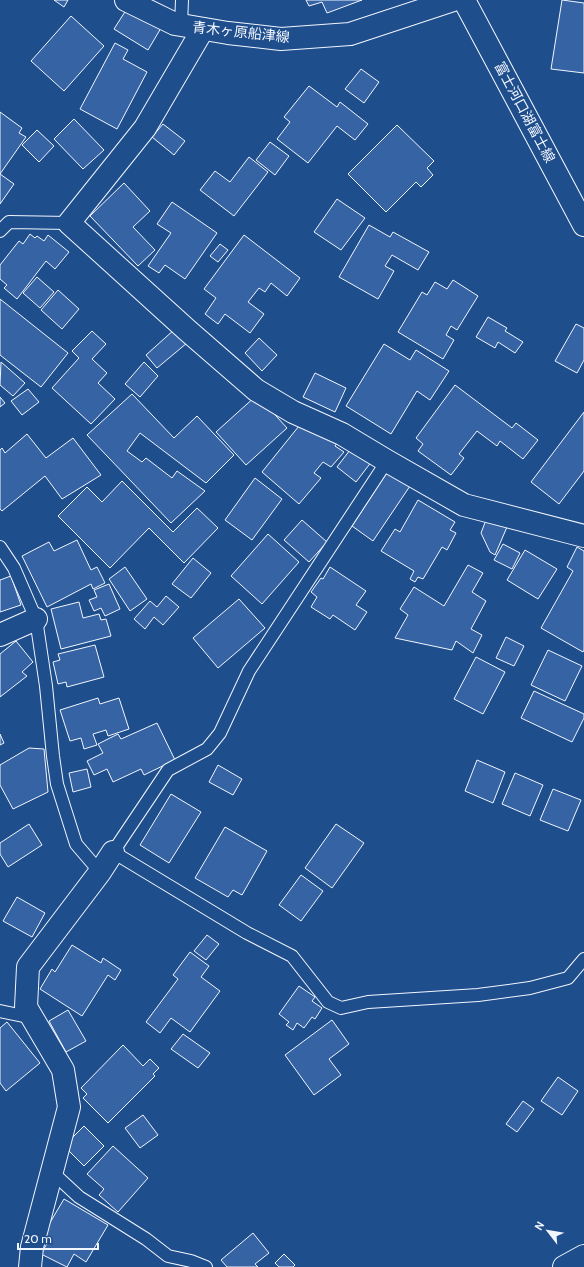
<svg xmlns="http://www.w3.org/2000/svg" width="584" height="1267" font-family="Cabin,'Noto Sans JP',sans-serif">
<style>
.building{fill:#3563a3;stroke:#f2f6ff}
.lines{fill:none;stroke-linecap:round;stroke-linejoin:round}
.service-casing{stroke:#f2f6ff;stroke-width:14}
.minor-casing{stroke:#f2f6ff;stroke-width:24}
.tertiary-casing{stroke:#f2f6ff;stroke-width:24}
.secondary-casing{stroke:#f2f6ff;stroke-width:24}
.service{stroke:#1f4e8c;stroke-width:12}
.minor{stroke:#1f4e8c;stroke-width:22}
.tertiary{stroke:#1f4e8c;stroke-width:22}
.secondary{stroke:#1f4e8c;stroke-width:22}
.labels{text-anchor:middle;stroke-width:3;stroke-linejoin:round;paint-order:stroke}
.street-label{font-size:14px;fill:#f2f6ff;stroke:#1f4e8c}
</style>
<rect width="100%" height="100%" fill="#1f4e8c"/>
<path class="building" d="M54,0H68L64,7Z
M306,0H362L327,13L322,2L309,6Z
M562,0L584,3V73L551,69Z
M128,7L161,28L148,50L114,29Z
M71,16L104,46L64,91L31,61Z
M115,43L128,50L123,59L147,72L117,129L80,109Z
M361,69L379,82L364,103L345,89Z
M309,86L337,107L340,102L368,124L355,140L337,126L308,163L277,139L290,122L284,117Z
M0,112L22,128L19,133L26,137L0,174L14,184L0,204Z
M74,119L104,150L83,169L54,139Z
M163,124L185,141L174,155L152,137Z
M397,125L434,161L427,168L433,175L421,187L416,182L386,212L348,174Z
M37,130L54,146L39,162L22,145Z
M270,142L289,156L275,175L256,160Z
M249,157L268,172L234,216L200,190L215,171L230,182Z
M124,183L150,211L133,227L155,250L138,266L90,216Z
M337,199L365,218L341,250L314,232Z
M172,202L217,233L185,279L165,265L159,273L148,266L171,233L157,224Z
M369,225L390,237L393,232L429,252L418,270L392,255L385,266L394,271L378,299L339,277Z
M30,234L35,238L37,236L44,241L48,235L69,252L55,269L46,261L17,299L4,288L7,285L0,279V265L19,241L23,244Z
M244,235L300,278L287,296L271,283L265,292L259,288L248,302L264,314L250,333L225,314L218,324L205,314L216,298L204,289Z
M220,244L228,250L218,262L210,256Z
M37,277L54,292L40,308L23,293Z
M453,280L478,296L457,330L451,326L446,335L454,340L443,359L398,332L422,292L427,295L435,282L447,289Z
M58,290L79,309L62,329L41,310Z
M0,299L68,353L41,387L0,355Z
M488,317L507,328L505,331L523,342L515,353L498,342L495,348L476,337Z
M576,324L584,328V360L577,373L555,361Z
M175,329L187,343L157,368L146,355Z
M92,331L106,344L92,359L107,373L98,383L115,399L91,424L52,388L79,358L72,351Z
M259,338L277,355L262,371L245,353Z
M384,344L410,360L416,350L449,371L430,400L417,391L391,434L346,406Z
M1,362L25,383L13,396L0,385Z
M144,362L158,376L140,397L125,384Z
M315,373L346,388L335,412L303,397Z
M455,385L512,428L516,423L538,440L523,459L500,441L497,446L477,431L459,454L464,458L451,475L418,451L423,444L416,438Z
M28,389L39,402L22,415L11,401Z
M132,394L174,438L197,416L234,455L206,483L140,433L127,451L142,462L146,458L172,478L177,471L205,491L171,523L87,435Z
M257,395L287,428L246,465L216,432Z
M0,397L5,403L0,407Z
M584,412V471L559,504L531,482Z
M303,421L340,439L335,446L344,452L331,467L323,462L314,473L321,478L299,504L262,472Z
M27,434L46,458L73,438L101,475L62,499L45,476L2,511L0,509V450L2,448L5,453Z
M353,446L372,461L356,482L337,467Z
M388,471L410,486L373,541L352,526Z
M255,478L282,499L252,540L225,520Z
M122,481L173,532L197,508L218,528L184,563L149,528L110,568L58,516L87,487L102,502Z
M418,500L455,522L450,530L456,533L447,550L442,547L423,579L418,577L415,582L410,579L414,571L381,551L395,529L400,532Z
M302,520L327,542L309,562L284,540Z
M486,520L507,527L495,555L490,552L481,533Z
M268,534L299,562L262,604L231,576Z
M77,540L91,570L97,567L105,583L93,589L91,584L47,607L22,556L49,542L54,551Z
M503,544L520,553L512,569L494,560Z
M577,547L584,551V650L583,652L541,628L573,571L567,567Z
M525,550L557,569L538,599L507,580Z
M193,558L211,573L191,598L172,584Z
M468,565L483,573L472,592L486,601L471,629L482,635L473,653L456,641L452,650L395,638L408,615L400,609L414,587L444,606Z
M125,567L147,599L130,611L109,579Z
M330,567L366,591L356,605L367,612L355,630L333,615L330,619L311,607L317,597L311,592L321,578L323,579Z
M11,576L21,605L0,612V580Z
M109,584L120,609L105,616L101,608L94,611L89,600L97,597L94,590Z
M166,596L179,607L163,625L154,617L145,629L134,619L150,601L157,607Z
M239,599L265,628L218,668L193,638Z
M79,602L83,618L99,614L101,620L106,619L111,636L61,649L51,609Z
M506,637L524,646L514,666L496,658Z
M16,641L33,662L22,672L27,676L0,697V654Z
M95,645L104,677L67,687L66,682L58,684L53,662L60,660L58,654Z
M548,650L582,666L565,701L531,685Z
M476,657L505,672L483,714L454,699Z
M534,691L584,714V718L572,742L521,718Z
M98,698L100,704L119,698L129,729L108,736L106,730L93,734L97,745L84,749L81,738L70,741L60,710Z
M157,723L175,760L144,775L141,769L113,782L107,769L94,775L87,761L103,753L98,744L118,734L121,739Z
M0,734L4,743L0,745Z
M29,748L44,749L48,792L13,809L0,785V765Z
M477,760L505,772L493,803L465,791Z
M218,765L242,779L233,795L209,782Z
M87,769L91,787L73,792L69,773Z
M515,773L543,785L530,816L502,804Z
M553,789L581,800L568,831L540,820Z
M171,794L201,812L169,863L140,845Z
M29,824L42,845L8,867L0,854V843Z
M336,824L364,843L332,888L305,868Z
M225,827L267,851L242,895L233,890L228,897L195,878Z
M301,875L323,891L301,921L279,905Z
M17,897L45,913L32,937L3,921Z
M207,935L219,944L206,960L194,951Z
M72,945L101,963L103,958L121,970L115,980L108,975L82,1016L40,989L52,969L55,972Z
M190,952L209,966L201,977L220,991L190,1032L171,1018L160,1033L146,1022L178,979L173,975Z
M299,986L315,997L312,1001L322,1008L315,1019L312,1017L304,1028L297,1023L293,1030L286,1025L289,1022L279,1014Z
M68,1010L86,1041L66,1052L49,1021Z
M332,1020L349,1044L329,1059L341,1075L314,1095L285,1055Z
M7,1022L40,1063L6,1091L0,1083V1028Z
M183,1034L210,1053L198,1068L171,1049Z
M123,1045L143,1066L150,1059L159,1068L153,1074L155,1076L108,1123L83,1098L87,1094L81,1088Z
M558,1077L578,1091L562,1115L541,1101Z
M523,1101L534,1109L517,1132L506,1124Z
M143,1115L158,1135L140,1148L125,1128Z
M84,1126L104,1146L84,1166L64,1146Z
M113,1146L148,1178L118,1212L99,1195L104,1189L87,1174Z
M64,1199L108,1225L86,1262L74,1254L67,1267L41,1254L49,1240L42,1236Z
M253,1233L269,1253L255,1264L258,1267H227L221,1260Z
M284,1254L295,1265L293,1267H279L275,1263Z"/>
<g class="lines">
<g class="service-casing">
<path id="service" d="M181,25L182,0
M0,231L9,222L69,223
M387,461L249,671L220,733L207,749L168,770L113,852L247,933L292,956L328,1002L341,1008L368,1002L478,995L530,988L568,978L584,959
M0,547L14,568L36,619L46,686L53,756L57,784L76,844L100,872
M0,1011L33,1018
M52,1172L79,1197L146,1239L168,1256L191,1261L206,1267"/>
</g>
<g class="minor-casing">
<path id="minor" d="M203,29L145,128L69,223L187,330L256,390L293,412L342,434L387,461L464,505L584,536
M0,635L36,619
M30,1267L32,1247L69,1107L63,1070L26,1007L28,967L100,872L113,852"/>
</g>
<g class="tertiary-casing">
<path id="tertiary" d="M564,1267L584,1256"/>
</g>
<g class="secondary-casing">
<path id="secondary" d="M126,0L175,24L228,33L281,39L350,34L453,0
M464,0L584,225"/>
</g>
<use href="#service" class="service"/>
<use href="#minor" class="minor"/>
<use href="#tertiary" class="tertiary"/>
<use href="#secondary" class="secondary"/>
</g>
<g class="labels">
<g class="street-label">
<text transform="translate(241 32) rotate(6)" y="5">青木ヶ原船津線</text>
<text transform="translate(525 112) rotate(62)" y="5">富士河口湖富士線</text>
</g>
</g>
<g transform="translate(548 1231) rotate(301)" stroke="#1f4e8c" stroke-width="3" paint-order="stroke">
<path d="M0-3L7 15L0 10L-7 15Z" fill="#f2f6ff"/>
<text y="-6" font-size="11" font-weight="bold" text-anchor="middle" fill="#f2f6ff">N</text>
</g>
<path d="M18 1243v6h80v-6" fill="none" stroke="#f2f6ff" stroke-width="2"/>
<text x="24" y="1243" font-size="12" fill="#f2f6ff" stroke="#1f4e8c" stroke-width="3" paint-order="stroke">20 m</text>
</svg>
